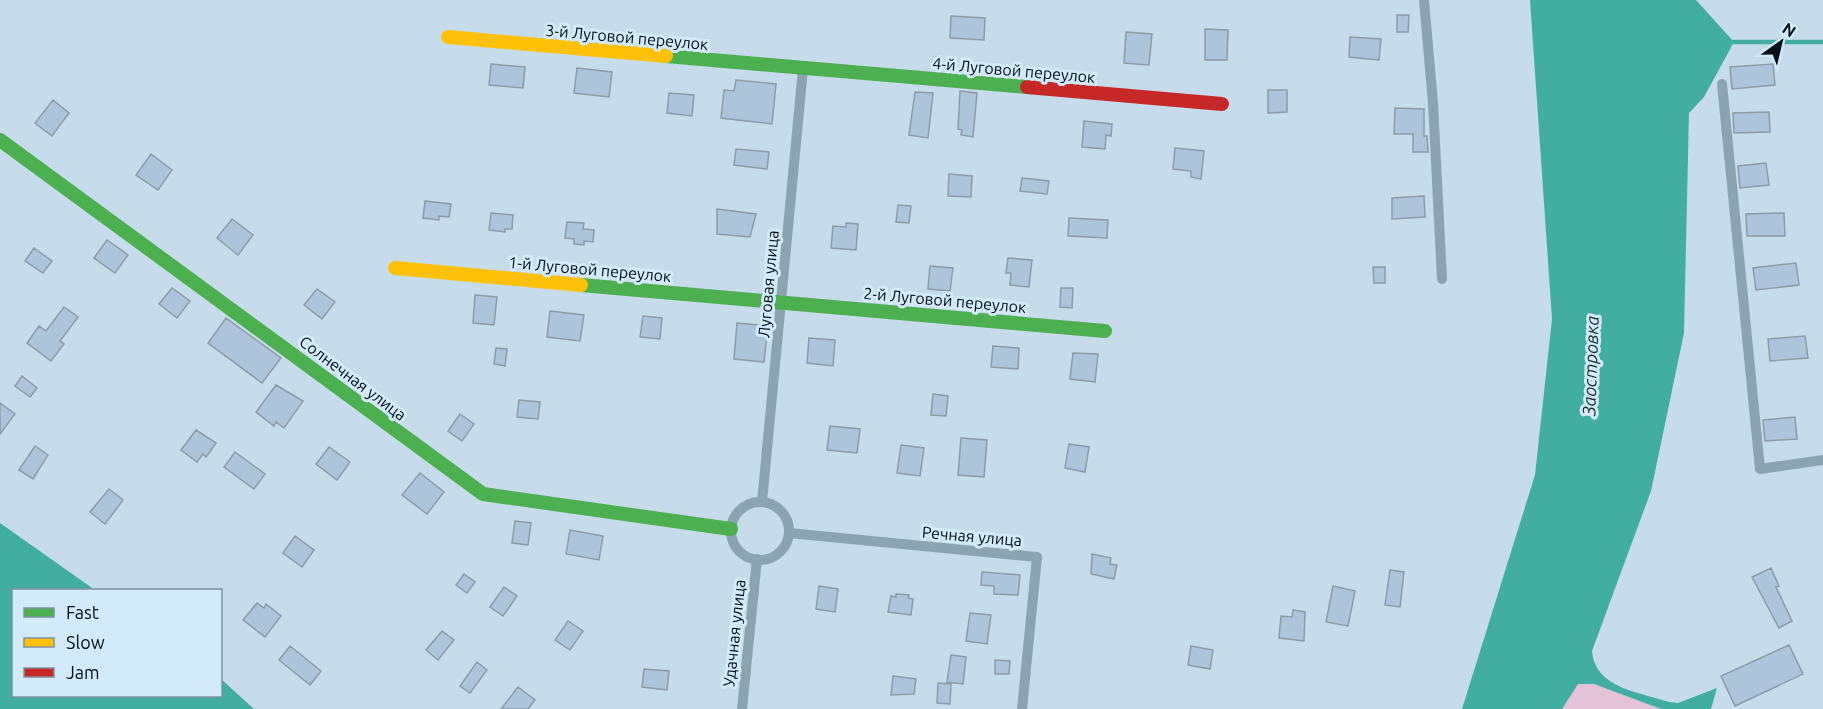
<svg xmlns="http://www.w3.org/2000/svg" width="1823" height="709" font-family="Ubuntu,sans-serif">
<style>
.green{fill:#e4c2d7}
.water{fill:#42aea2}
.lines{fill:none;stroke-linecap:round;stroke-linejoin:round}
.stream{stroke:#42aea2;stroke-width:4.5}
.building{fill:#aec4db;stroke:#8d9ba7;stroke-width:1.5}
.street{stroke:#8ca3b2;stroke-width:10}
.fast{stroke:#4caf50;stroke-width:14}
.slow{stroke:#ffc107;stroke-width:14}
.jam{stroke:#c62828;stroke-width:14}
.labels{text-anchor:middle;stroke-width:6;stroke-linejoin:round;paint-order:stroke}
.street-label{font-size:16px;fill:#030f18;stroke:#d2eafa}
.water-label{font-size:18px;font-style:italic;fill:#18322c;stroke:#d2eafa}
</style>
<rect width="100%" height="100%" fill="#c6dcea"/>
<path class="green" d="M1578,684H1594L1661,709H1562Z"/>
<path class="water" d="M1530,0H1696L1734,42L1704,97L1689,113L1684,333L1651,491L1592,651C1595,688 1639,692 1669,702L1678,703L1717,688L1711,709H1661L1594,684H1578L1562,709H1462L1535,475L1552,319Z
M0,523L95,590H14V696H220L221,679L254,709H0Z"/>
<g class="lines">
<path class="stream" d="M1734,42H1823"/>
</g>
<path class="building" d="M1397,15H1409L1408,32H1397Z
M951,16L985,18L984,40L950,38Z
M1205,29L1228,30L1227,60H1205Z
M1126,32L1152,34L1149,65L1124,63Z
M1350,37L1381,39L1379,60L1349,57Z
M491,64L525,67L523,88L489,85Z
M1773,64L1775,85L1732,89L1730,67Z
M577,68L612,72L609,97L574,93Z
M736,80L776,84L772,124L721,118L724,90L734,91Z
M1268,90H1287V112L1268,113Z
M960,91L977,93L973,137L961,135L962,130L958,129Z
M915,92L933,93L928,138L909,135Z
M669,93L694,95L692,116L667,113Z
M53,100L69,113L52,136L35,123Z
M1395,108L1424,109V136H1427L1428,152H1413V134H1394Z
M1769,112L1770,132L1734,133L1733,113Z
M1084,121L1112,124L1111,136L1106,135L1105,149L1082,147Z
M1175,148L1204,151L1201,179L1191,177V171L1173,169Z
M736,149L769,152L767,169L734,165Z
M151,154L172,170L158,190L136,175Z
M1766,163L1769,185L1740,188L1738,166Z
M949,174L972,176L971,197L948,196Z
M1022,178L1049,181L1047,194L1020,191Z
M1424,196L1425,217L1392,219V198Z
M425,201L451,204L449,217L439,216V220L423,218Z
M898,205L911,206L909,223L896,222Z
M717,209L756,214L750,237L717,234Z
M491,213L513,215L512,229H505V232L489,230Z
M1784,213L1785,236H1747L1746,214Z
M1069,218L1108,220L1107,238L1068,236Z
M232,219L253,235L238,255L217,238Z
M567,222L584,223L583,229L594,230L593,242L584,241V245L574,244V239L565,238Z
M846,223L858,224L856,250L831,248L833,226L846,227Z
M107,240L128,255L115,273L94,258Z
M34,248L52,261L43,273L25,261Z
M1008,258L1032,260L1029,287L1010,285L1011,273H1006Z
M1796,263L1799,285L1756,290L1753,268Z
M930,266L953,268L950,291L928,289Z
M1373,267H1385V283H1374Z
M172,288L190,301L177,318L159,304Z
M1061,288H1073L1072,308L1060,307Z
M317,289L335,302L322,319L304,305Z
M475,295L497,297L494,325L473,323Z
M64,307L78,317L60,341L64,344L51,361L27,343L39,326L46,331Z
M550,311L584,315L580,341L547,337Z
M643,316L662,318L660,339L640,337Z
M226,318L281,358L262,383L208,343Z
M737,323L768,326L764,362L734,359Z
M1805,336L1808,358L1770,361L1768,339Z
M809,338L835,340L833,366L807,363Z
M993,346L1019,348L1018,369L991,367Z
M496,348L507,349L505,366L494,364Z
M1073,353L1098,354L1095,382L1070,379Z
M22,376L37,388L30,397L15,386Z
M276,385L303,401L284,428L276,422L274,426L256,412Z
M933,394L948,396L946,416L931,415Z
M519,400L540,402L538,419L517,417Z
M0,403L15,414L0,434Z
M460,414L474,424L462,441L448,431Z
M1795,417L1797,439L1765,441L1763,420Z
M830,426L860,429L857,453L827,450Z
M196,430L216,443L206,457L203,454L197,462L181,450Z
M961,438L987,440L984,477L958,475Z
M1069,444L1089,447L1085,472L1065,468Z
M901,445L924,448L920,476L897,473Z
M35,446L48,455L33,479L19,470Z
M329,447L350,462L337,480L316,464Z
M235,452L265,474L254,489L224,467Z
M420,473L444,492L427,514L402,495Z
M109,489L123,500L105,524L90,512Z
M515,521L531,523L528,545L512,543Z
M570,530L603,536L599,560L566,554Z
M295,536L314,550L302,567L283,553Z
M1092,554L1111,558L1110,564L1117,565L1114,579L1091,574Z
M1771,568L1779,586L1776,587L1792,621L1779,628L1752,577Z
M1390,570L1404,572L1400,607L1385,605Z
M982,572L1020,575L1018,595L994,594V586L981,585Z
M464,574L475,582L467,593L456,585Z
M819,586L838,589L835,612L816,609Z
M1333,586L1355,591L1348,626L1326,622Z
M504,587L517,596L503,616L490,607Z
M896,594L909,595L908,598L913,599L911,615L888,612L891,596L896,597Z
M257,603L264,608L266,604L281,616L265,637L243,620Z
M1293,610L1305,612L1304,641L1279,638L1281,616L1292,617Z
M970,613L991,615L987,644L966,641Z
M568,621L583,631L570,650L555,640Z
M442,631L454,640L438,660L426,650Z
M1789,645L1803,674L1735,706L1721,676Z
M290,646L321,671L310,685L279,660Z
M1191,646L1213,650L1210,669L1188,665Z
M951,655L966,657L963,684L947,682Z
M995,660L1010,661L1009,674H995Z
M477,662L487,670L470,693L460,686Z
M644,669L669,671L667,690L642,687Z
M893,676L916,679L914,694L891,695Z
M938,683L951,684L950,704L937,703Z
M518,687L535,700L528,709H501Z"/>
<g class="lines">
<path class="street" d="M1424,0L1433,103L1442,279
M1722,84L1760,469L1823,460
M762,502L803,69
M731 531a29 29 0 1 1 58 0a29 29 0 1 1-58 0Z
M789,533L1037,557L1022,709
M742,709L757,559"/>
<path class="fast" d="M666,56L1027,87
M0,140L483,494L731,529
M581,285L1105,331"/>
<path class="slow" d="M448,37L666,56
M395,268L581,285"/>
<path class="jam" d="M1027,87L1222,104"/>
</g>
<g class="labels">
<g class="street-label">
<text transform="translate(627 37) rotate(5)" y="6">3-й Луговой переулок</text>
<text transform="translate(1014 70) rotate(5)" y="6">4-й Луговой переулок</text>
<text transform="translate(590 269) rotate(5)" y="6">1-й Луговой переулок</text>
<text transform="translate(768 284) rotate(-85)" y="6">Луговая улица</text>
<text transform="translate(945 300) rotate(5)" y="6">2-й Луговой переулок</text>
<text transform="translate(353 378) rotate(37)" y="6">Солнечная улица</text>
<text transform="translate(972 536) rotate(5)" y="6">Речная улица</text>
<text transform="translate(734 633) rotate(-84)" y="6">Удачная улица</text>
</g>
<g class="water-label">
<text transform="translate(1591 366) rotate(-88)" y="6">Заостровка</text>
</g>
</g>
<rect x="12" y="589" width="210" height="108" fill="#d2eafa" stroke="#7f92a0" stroke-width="1.5"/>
<rect x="24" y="608" width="30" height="9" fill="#4caf50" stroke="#7f92a0" stroke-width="1.5"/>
<text x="66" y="619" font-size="18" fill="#030f18">Fast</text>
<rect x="24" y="638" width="30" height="9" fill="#ffc107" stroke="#7f92a0" stroke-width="1.5"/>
<text x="66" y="649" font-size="18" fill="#030f18">Slow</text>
<rect x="24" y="668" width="30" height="9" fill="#c62828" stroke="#7f92a0" stroke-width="1.5"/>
<text x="66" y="679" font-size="18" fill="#030f18">Jam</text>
<g transform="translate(1781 42) rotate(34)" stroke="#d2eafa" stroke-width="4.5" paint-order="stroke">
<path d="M0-4.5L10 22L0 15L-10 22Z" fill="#030f18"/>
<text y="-9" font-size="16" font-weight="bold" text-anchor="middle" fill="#030f18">N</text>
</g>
</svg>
